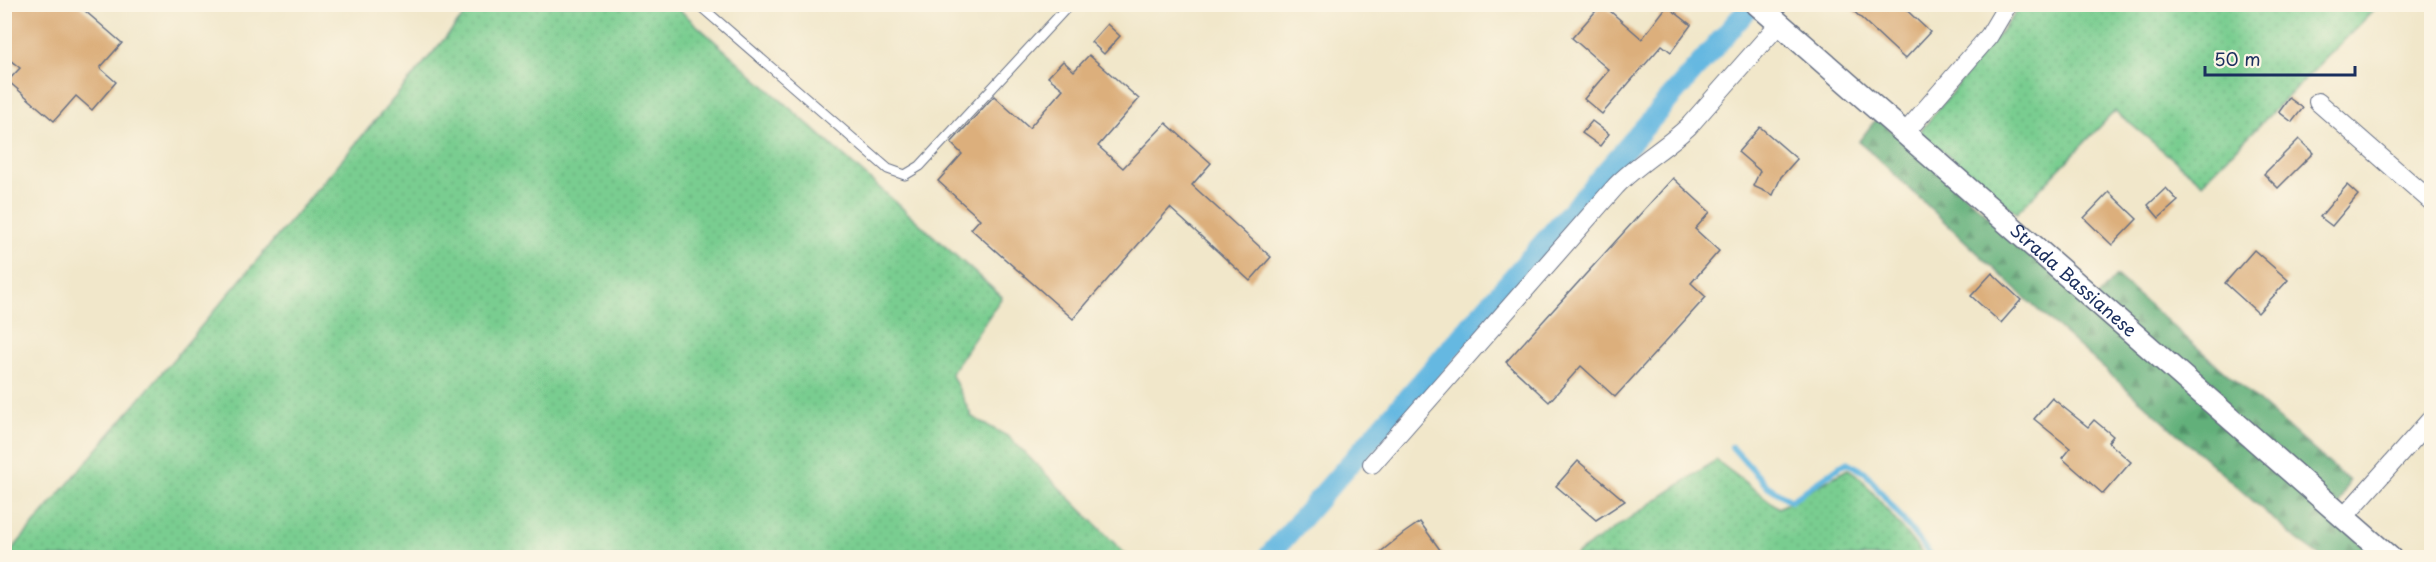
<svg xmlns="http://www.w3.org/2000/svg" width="2436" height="562" font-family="'Playpen Sans',sans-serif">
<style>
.grass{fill:url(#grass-dots);stroke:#4a7e77;stroke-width:1.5}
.forest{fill:url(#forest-firs);stroke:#3e706c;stroke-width:1.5}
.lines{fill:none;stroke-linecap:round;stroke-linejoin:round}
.stream{stroke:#65b8e1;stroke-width:6}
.canal{stroke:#65b8e1;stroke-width:21}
.building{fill:#dcaf7b}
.service-casing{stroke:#666f84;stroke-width:11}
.minor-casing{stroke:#666f84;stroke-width:20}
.tertiary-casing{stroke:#666f84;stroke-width:25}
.service{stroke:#fff;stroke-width:9}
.minor{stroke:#fff;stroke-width:18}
.tertiary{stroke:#fff;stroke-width:22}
.labels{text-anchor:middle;stroke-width:5;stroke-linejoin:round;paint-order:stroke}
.street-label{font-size:18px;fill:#1b2f5e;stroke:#fcf5e5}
</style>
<defs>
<pattern id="grass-dots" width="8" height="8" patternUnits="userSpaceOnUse" patternTransform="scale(1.5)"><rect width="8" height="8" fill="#79cd90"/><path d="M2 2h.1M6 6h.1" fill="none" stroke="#68b07f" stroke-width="1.8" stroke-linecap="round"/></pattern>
<pattern id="forest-firs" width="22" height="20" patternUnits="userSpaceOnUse" patternTransform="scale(1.5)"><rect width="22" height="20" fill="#62b07a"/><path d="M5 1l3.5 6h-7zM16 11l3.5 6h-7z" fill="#509067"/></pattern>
</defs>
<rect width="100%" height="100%" fill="#fcf5e5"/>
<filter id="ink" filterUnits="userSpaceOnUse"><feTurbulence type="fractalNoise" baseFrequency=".0167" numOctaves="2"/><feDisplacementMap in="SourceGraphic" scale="12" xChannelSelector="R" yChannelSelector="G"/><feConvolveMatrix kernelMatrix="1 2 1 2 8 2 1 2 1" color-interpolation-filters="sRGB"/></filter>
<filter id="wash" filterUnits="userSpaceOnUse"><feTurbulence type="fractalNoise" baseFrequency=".008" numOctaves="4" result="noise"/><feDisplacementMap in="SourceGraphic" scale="24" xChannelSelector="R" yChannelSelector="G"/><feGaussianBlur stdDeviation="1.35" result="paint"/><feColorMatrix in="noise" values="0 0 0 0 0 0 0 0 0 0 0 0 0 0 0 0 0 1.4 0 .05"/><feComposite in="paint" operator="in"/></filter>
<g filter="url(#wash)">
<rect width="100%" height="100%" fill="#f1e7ca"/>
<path class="grass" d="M473,5H674L1002,297L951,373L972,417L1009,437L1128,557H6Z
M2019,5H2379L2202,183L2115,111L2017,213L1920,132L2015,14Z
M1716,460L1779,508L1848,469L1860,477L1925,557H1572Z"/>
<path class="forest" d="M1877,118L2090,305L2116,276L2349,481L2333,519L2376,557H2321L2297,540L2038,310L1859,141Z"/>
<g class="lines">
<path class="stream" d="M1732,447L1766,485L1791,501L1846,462L1865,472L1933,558"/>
<path class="canal" d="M1267,558L1748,9"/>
</g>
<g id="blocks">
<path class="building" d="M4,4H77L122,43L100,68L116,82L92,110L76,96L54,121L8,81L20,68L4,55Z
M1602,4L1642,39L1667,6L1691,25L1671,52L1662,45L1602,114L1584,99L1609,70L1572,38Z
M1846,4H1900L1930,32L1905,59Z
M1107,24L1120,36L1104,54L1091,42Z
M1089,55L1139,99L1098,146L1123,168L1166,123L1211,163L1192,185L1271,257L1250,281L1170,208L1073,319L971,229L980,219L938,181L962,154L951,143L994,96L1029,128L1063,89L1048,77L1063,61L1074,71Z
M2289,98L2303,108L2292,122L2279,112Z
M1592,121L1609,134L1600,146L1582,133Z
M1760,127L1797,159L1781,177L1773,195L1753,186L1760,171L1738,152Z
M2299,139L2313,153L2278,188L2264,174Z
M1673,178L1710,212L1695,229L1719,251L1691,283L1706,297L1615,397L1581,366L1549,402L1506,362Z
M2347,185L2358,195L2332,226L2320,217Z
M2166,188L2178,201L2159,218L2148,205Z
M2109,192L2137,219L2112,245L2084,218Z
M2254,250L2288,280L2258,313L2225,283Z
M1992,273L2021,300L2001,323L1971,296Z
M2052,398L2088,427L2094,420L2113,436L2108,442L2131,462L2103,494L2062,458L2070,448L2034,419Z
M1578,461L1625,501L1596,520L1556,486Z
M1420,522L1446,558H1373L1404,533Z"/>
</g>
</g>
<g filter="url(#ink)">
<use href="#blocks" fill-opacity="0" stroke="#666f84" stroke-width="1.5"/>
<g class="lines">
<g class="service-casing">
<path id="service" d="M698,4L888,169L905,175L920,166L1070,4"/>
</g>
<g class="minor-casing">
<path id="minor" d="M2318,102L2432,202
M1905,133L1989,36L2008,4
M1372,464L1616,186C1638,163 1666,148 1689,126L1779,24
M2344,517L2432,418"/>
</g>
<g class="tertiary-casing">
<g id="tertiary">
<path id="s1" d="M1757,4L2390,558"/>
</g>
</g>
<use href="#service" class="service"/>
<use href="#minor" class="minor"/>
<use href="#tertiary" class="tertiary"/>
</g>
</g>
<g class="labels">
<g class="street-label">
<text dy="6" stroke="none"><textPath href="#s1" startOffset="420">Strada Bassianese</textPath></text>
</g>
</g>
<rect width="2436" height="562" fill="none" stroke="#fcf5e5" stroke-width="24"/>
<path d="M2205 66v9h150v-9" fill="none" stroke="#1b2f5e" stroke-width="3"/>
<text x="2214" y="66" font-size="18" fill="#1b2f5e" stroke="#fcf5e5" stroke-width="4.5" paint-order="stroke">50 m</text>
</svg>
